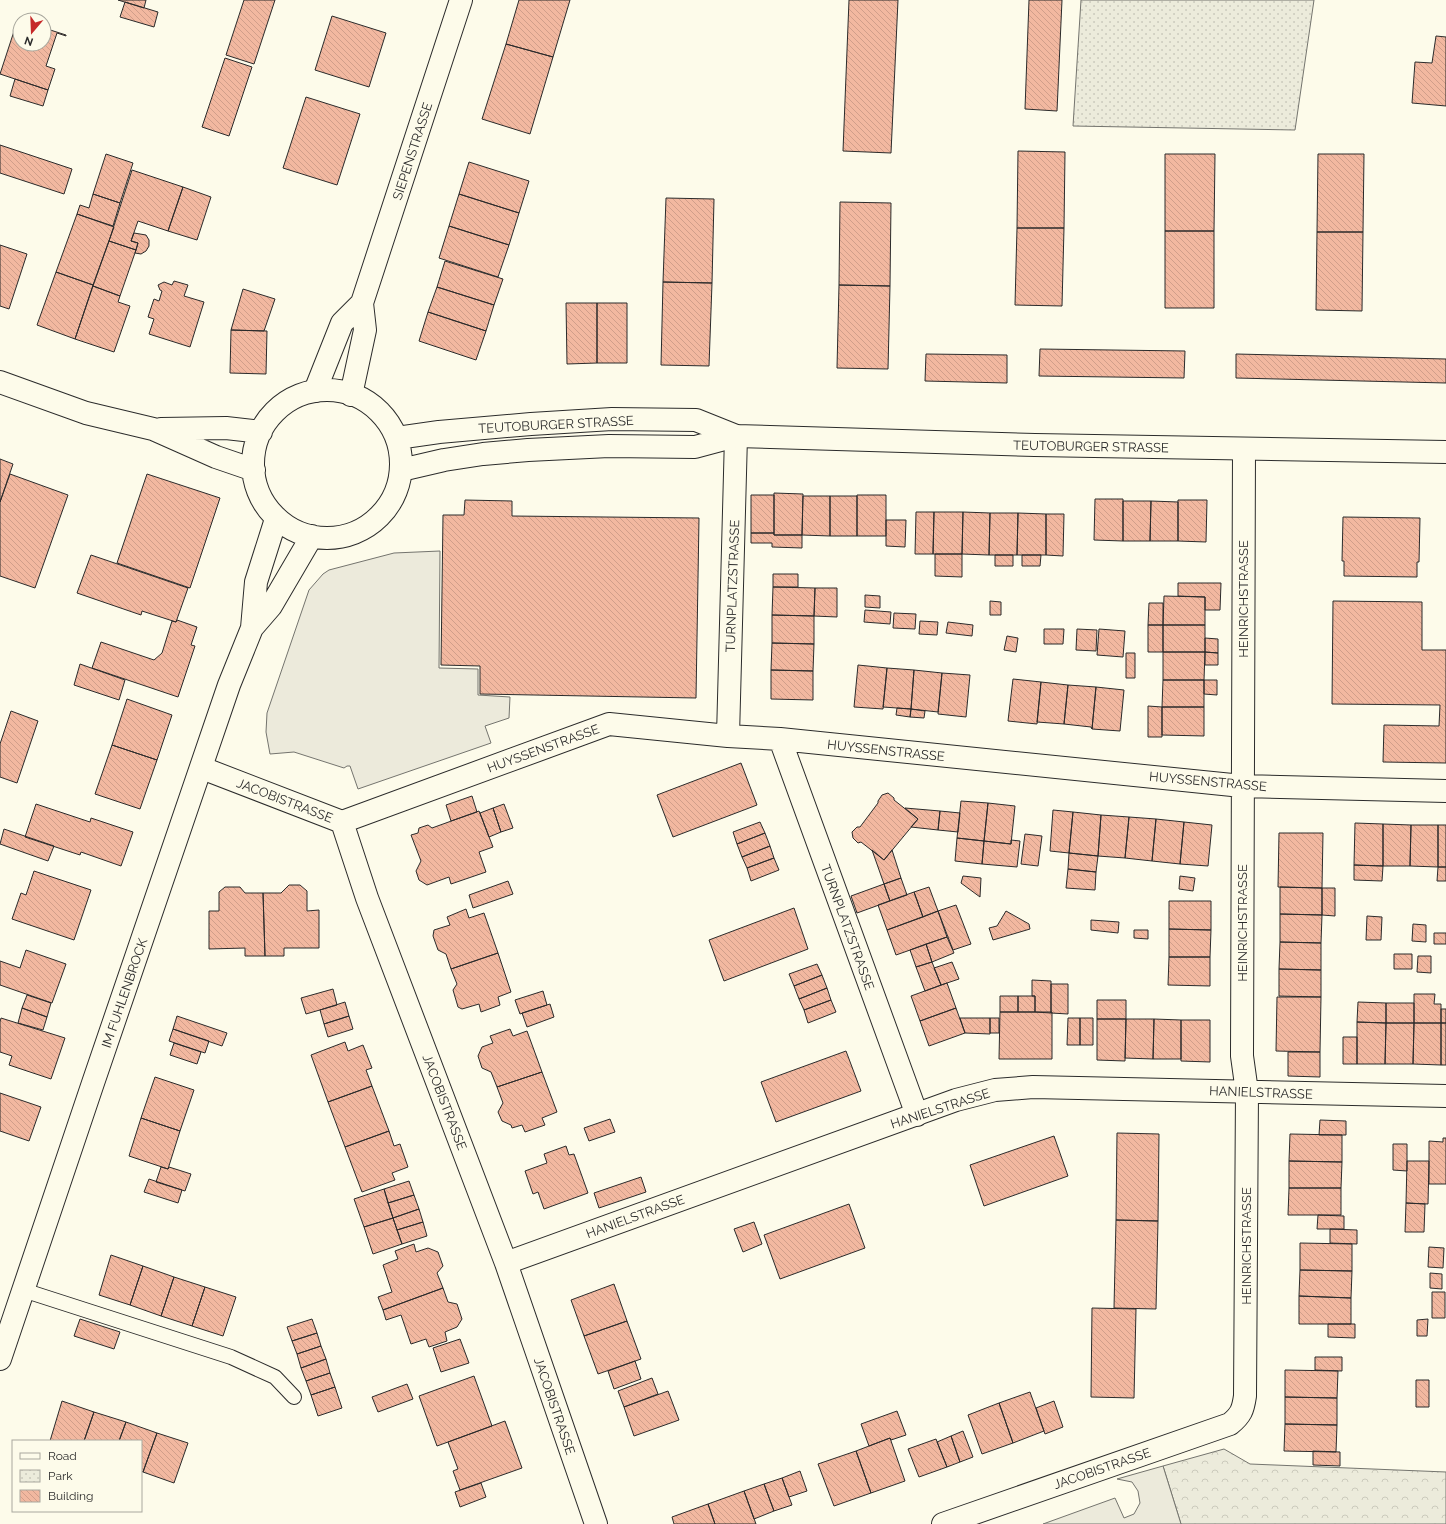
<svg xmlns="http://www.w3.org/2000/svg" width="1446" height="1524" font-family="Raleway,sans-serif">
<style>
.forest{fill:url(#forest-crowns);stroke:#74746e}
.park{fill:url(#park-dots);stroke:#74746e}
.parking{fill:#eceadb;stroke:#74746e}
.building{fill:url(#building-back-hatch);stroke:#2b2b2b}
.lines{fill:none;stroke-linecap:round;stroke-linejoin:round}
.lane-casing{stroke:#2b2b2b;stroke-width:16}
.street-casing{stroke:#2b2b2b;stroke-width:24}
.secondary-casing{stroke:#2b2b2b;stroke-width:24}
.lane{stroke:#fdfbea;stroke-width:14}
.street{stroke:#fdfbea;stroke-width:22}
.secondary{stroke:#fdfbea;stroke-width:22}
.labels{text-anchor:middle;stroke-width:3;stroke-linejoin:round;paint-order:stroke}
.street-label{font-size:13px;fill:#2b2b2b;stroke:#fdfbea}
</style>
<defs>
<pattern id="forest-crowns" width="20" height="18" patternUnits="userSpaceOnUse"><rect width="20" height="18" fill="#ecebdb"/><path d="M2 6a3 3 0 1 1 6 0M12 15a3 3 0 1 1 6 0" fill="none" stroke="#cbcabc"/></pattern>
<pattern id="park-dots" width="8" height="8" patternUnits="userSpaceOnUse"><rect width="8" height="8" fill="#ecebdb"/><path d="M2 2h.1M6 6h.1" fill="none" stroke="#cbcabc" stroke-width="1.8" stroke-linecap="round"/></pattern>
<pattern id="building-back-hatch" width="6" height="6" patternUnits="userSpaceOnUse"><rect width="6" height="6" fill="#f2b8a0"/><path d="M-1 5l2 2M0 0l6 6M5-1l2 2" fill="none" stroke="#d09e8a"/></pattern>
</defs>
<rect width="100%" height="100%" fill="#fdfbea"/>
<path class="forest" d="M1224,1449L1250,1464L1446,1472V1524H1181L1163,1466Z"/>
<path class="park" d="M1081,0H1314L1295,130L1073,126Z"/>
<path class="parking" d="M440,551L439,668L478,669V695L510,697L509,718L485,726L491,743L358,789L350,766H347L344,768L294,752L270,754L266,732L267,713L309,590L323,574L329,570L394,553Z
M1163,1466L1181,1524H1043L1115,1498L1124,1518L1134,1514L1140,1503L1138,1491L1132,1482L1117,1479Z"/>
<path class="building" d="M118,0H146L144,8Z
M244,0H275L254,64L226,55Z
M519,0H570L553,57L506,44Z
M849,0H898L891,153L843,151Z
M1029,0H1062L1057,111L1025,109Z
M125,2L158,12L154,27L120,17Z
M332,16L386,33L369,87L315,70Z
M18,19L20,20V44H44V28L66,35V36L57,33L46,66L55,69L48,90L0,74Z
M1436,36L1446,37V106L1412,103L1415,62L1432,63Z
M506,44L553,57L530,134L482,119Z
M225,58L252,67L229,136L202,127Z
M15,79L48,90L43,106L10,96Z
M306,97L360,114L337,185L283,168Z
M0,145L72,169L64,194L0,173Z
M1018,151L1065,152L1064,228H1017Z
M106,154L133,163L120,203L93,194Z
M1165,154H1215L1214,231H1165Z
M1318,154H1364L1363,232H1317Z
M469,162L529,181L519,213L459,194Z
M132,170L183,187L168,231L138,221L131,241L138,243L136,250L109,241Z
M183,187L211,197L197,240L168,231Z
M93,194L120,203L113,226L77,214L80,205L89,208Z
M459,194L519,213L509,245L449,226Z
M666,198L714,199L712,283L663,282Z
M840,202L891,203L890,286L839,285Z
M77,214L114,227L93,285L56,272Z
M449,226L509,245L498,277L439,258Z
M1017,228H1064L1062,306L1015,305Z
M1165,231H1214V308H1165Z
M1317,232H1363L1362,311L1316,310Z
M134,233L146,235L149,240V246L146,251L141,254L135,253L138,243L131,241Z
M109,241L136,250L120,296L93,286Z
M0,245L27,254L9,309L0,306Z
M445,261L503,279L494,305L437,287Z
M56,272L93,285L75,339L37,325Z
M174,281L188,285L184,296L204,302L190,347L149,334L154,319L148,317L154,299L159,301L162,291L160,290L158,285L164,282L172,285Z
M663,282L712,283L709,366L661,365Z
M839,285L890,286L888,369L837,368Z
M93,286L120,296L118,302L130,306L114,352L75,339Z
M437,287L494,305L486,331L428,312Z
M243,289L275,299L264,331L231,330Z
M566,303H597V363L567,364Z
M597,303H627V363H597Z
M428,312L486,331L476,360L419,341Z
M231,330L267,331L266,374L230,373Z
M1040,349L1185,351L1184,378L1039,376Z
M926,354L1007,355V383L925,381Z
M1236,354L1446,359V383L1236,378Z
M0,459L13,464L0,502Z
M10,474L68,495L35,588L0,576V502Z
M147,474L220,498L190,588L117,563Z
M774,493L803,494L802,535H774Z
M751,495H774V533H751Z
M857,495H886V536H857Z
M803,496H830V536L802,535Z
M830,496H857V536H830Z
M1095,499H1123V541L1094,540Z
M465,500L512,501V516L699,518L696,698L480,694V666L441,665L443,515H464Z
M1178,500H1207L1206,542L1178,541Z
M1123,501H1151L1150,541H1123Z
M1151,501L1178,502V541H1150Z
M916,512H934L933,554H915Z
M934,512H963L962,554H933Z
M963,512L990,513L989,555L962,554Z
M990,513H1018L1017,555H989Z
M1018,513L1046,514V555H1017Z
M1046,514H1064L1063,556L1046,555Z
M1343,517L1420,518L1419,562H1417V577L1344,576V561H1342Z
M886,520H906L905,547L886,546Z
M751,533H774V535H802V548L772,547V543H751Z
M935,554H962V577L935,576Z
M91,555L188,588L176,622L142,611L141,615L77,593Z
M995,555H1013V566H995Z
M1022,555H1041L1040,566H1022Z
M773,574H798V587H773Z
M1178,583H1221L1220,610H1205V597L1178,596Z
M773,587L815,588L814,616L772,615Z
M815,588H837V617L814,616Z
M865,595L880,596V608L865,607Z
M1164,596L1205,597V625H1163Z
M990,601L1001,602V615H990Z
M1333,601L1422,602V650H1446V763L1383,762L1384,725L1439,726L1440,705L1332,704Z
M1149,603H1163V625H1148Z
M865,610L891,612L890,624L864,622Z
M894,613L916,614L915,629L893,628Z
M772,615L814,616V644L772,643Z
M177,620L197,627L191,645L195,646L178,697L92,668L101,642L154,660L162,653L172,621L176,622Z
M920,621L938,622L937,635L919,634Z
M948,622L973,625L972,636L946,633Z
M1148,625H1163V652H1148Z
M1163,625H1205V652H1163Z
M1044,629H1064L1063,644H1044Z
M1077,629L1097,630L1096,651L1076,650Z
M1099,629L1125,631L1123,657L1097,655Z
M1007,636L1018,638L1016,652L1004,650Z
M1205,638L1218,639V653L1205,652Z
M772,643L814,644L813,671L771,670Z
M1163,652H1205L1204,680H1163Z
M1205,652L1218,653V665H1205Z
M1126,653H1135V678H1126Z
M80,664L125,680L119,700L74,685Z
M858,665L887,668L883,709L854,707Z
M887,668L914,670L911,709L883,707Z
M771,670L813,671V700L771,699Z
M914,670L942,673L938,712L911,709Z
M942,673L970,675L966,717L938,714Z
M1013,679L1041,682L1037,724L1008,721Z
M1163,680H1204V707H1162Z
M1204,680H1217V695L1204,694Z
M1041,682L1068,685L1064,724L1037,722Z
M1068,685L1096,687L1092,729L1091,727L1064,724Z
M1096,687L1124,690L1120,731L1092,729Z
M127,699L172,715L157,760L112,745Z
M1148,706L1162,707V737H1148Z
M1162,707H1204V736L1162,735Z
M897,708L911,709L910,717L896,715Z
M911,709L925,711L924,718L910,717Z
M11,711L38,721L17,783L0,777V744Z
M112,745L157,760L140,809L95,794Z
M741,763L757,805L673,837L657,795Z
M888,793L894,798V800L918,819L884,860L861,842L858,843L853,838L852,832L857,827H860L878,803V801L882,795Z
M472,796L477,812L451,821L446,805Z
M961,801L988,803L984,841L957,838Z
M988,803L1015,806L1011,844L984,841Z
M36,804L90,822L91,818L133,832L121,866L81,852L80,855L25,837Z
M504,804L513,828L501,832L493,808Z
M493,808L501,832L489,837L480,813Z
M905,808L940,811L938,830L911,827L918,819Z
M1053,810L1073,812L1069,853L1050,851Z
M479,811L493,847L479,852L486,872L451,884L449,877L427,885L419,880L416,871L421,861L411,835L418,833L419,828L428,825L432,828Z
M940,811L960,813L958,832L938,830Z
M1073,812L1101,815L1098,856L1069,853Z
M1101,815L1129,817L1125,858L1098,856Z
M1129,817L1156,819L1152,861L1125,858Z
M1156,819L1184,822L1180,864L1152,861Z
M760,822L765,833L737,844L733,832Z
M1184,822L1212,825L1208,866L1180,864Z
M1355,823L1383,824V866L1354,865Z
M1383,824L1411,825L1410,866H1383Z
M1411,825H1438V867L1410,866Z
M1438,825H1446V867H1438Z
M4,829L54,846L48,861L0,844Z
M765,833L770,846L742,857L737,844Z
M1279,833H1323L1322,888L1278,887Z
M1025,834L1042,836L1038,866L1021,864Z
M957,838L984,841L982,864L955,861Z
M1011,840L1020,841L1017,867L982,864L984,841L1011,844Z
M770,846L774,858L747,868L742,857Z
M872,850L884,860L892,850L901,878L884,884Z
M1069,853L1098,856L1096,872L1068,869Z
M774,858L779,870L751,881L747,868Z
M1354,865L1383,866L1382,881L1354,880Z
M1438,867H1446V881H1437Z
M1068,869L1096,872L1095,890L1066,888Z
M34,871L91,890L74,940L12,919L21,893L26,895Z
M963,876L981,878L980,897L961,883Z
M1180,876L1195,878L1193,891L1179,889Z
M901,878L907,895L890,901L884,884Z
M508,881L513,894L473,908L469,895Z
M884,884L890,901L857,913L851,896Z
M289,885H300L307,891V911L319,910V948H284V956H265L263,893H281Z
M225,887H240L245,893H263L265,956H245V948L209,949V911H219V892Z
M929,887L938,911L923,917L914,892Z
M1280,887L1322,888V915L1280,914Z
M1322,888H1335V916L1322,915Z
M914,892L923,917L887,930L878,905Z
M1169,901H1211V930L1169,929Z
M956,905L971,944L953,950L938,911Z
M794,908L808,949L724,981L709,940Z
M466,909L469,918L484,913L498,953L451,969L446,954L438,950L433,936L434,930L450,925L447,917Z
M938,911L947,937L896,955L887,930Z
M1006,911L1029,924L1030,929L993,940L989,928L997,926Z
M1280,914L1322,915L1321,943L1280,942Z
M1367,916L1382,917L1381,940H1366Z
M1091,920L1119,922L1118,933L1091,930Z
M1413,924L1426,925V942L1412,941Z
M1169,929L1211,930L1210,957H1169Z
M1134,930H1148V939L1134,938Z
M1434,933H1446V944H1434Z
M947,937L954,953L932,962L926,944Z
M1280,942L1321,943V970L1279,969Z
M926,944L932,962L916,967L910,950Z
M26,950L66,964L52,1003L0,985V961L20,968Z
M498,953L511,992L498,997L500,1005L481,1012L479,1004L462,1009L458,1007L453,990L457,984L451,969Z
M1394,954H1412V969H1394Z
M1418,956H1431V973L1417,972Z
M1169,957H1210V986L1168,985Z
M932,962L941,985L925,991L916,967Z
M952,962L959,979L941,985L934,968Z
M817,964L822,975L794,986L789,974Z
M1279,969L1321,970V997L1279,996Z
M822,975L827,988L799,999L794,986Z
M1032,980L1051,981V1013L1035,1012V996H1032Z
M947,983L956,1008L920,1021L911,996Z
M1051,984H1068V1014L1051,1013Z
M827,988L831,1000L804,1010L799,999Z
M333,989L337,1005L306,1014L301,998Z
M543,991L547,1005L520,1014L515,1000Z
M1414,994H1435L1434,1004H1441V1023H1414Z
M27,995L51,1003L47,1017L22,1008Z
M1000,996H1018V1012H1000Z
M1018,996H1035V1012H1018Z
M1277,997H1321L1320,1052L1276,1051Z
M831,1000L836,1012L808,1023L804,1010Z
M1097,1000H1126V1019H1097Z
M345,1002L349,1016L324,1024L320,1010Z
M1358,1002L1386,1003V1023L1357,1022Z
M1386,1003H1414V1023H1386Z
M550,1004L554,1017L527,1027L522,1013Z
M22,1008L47,1017L43,1030L18,1023Z
M956,1008L965,1033L929,1046L920,1021Z
M1441,1009H1446V1023H1441Z
M1000,1012H1052V1059H999Z
M177,1016L227,1033L222,1046L173,1029Z
M349,1016L353,1029L328,1037L324,1024Z
M1,1018L65,1038L51,1079L9,1065L12,1056L0,1052V1022Z
M960,1018H990V1034L965,1033Z
M990,1018H999V1033H990Z
M1068,1018H1080V1045H1067Z
M1080,1018H1093V1045H1080Z
M1097,1019H1126L1125,1061L1097,1060Z
M1126,1019H1154L1153,1059L1125,1058Z
M1154,1019L1181,1020V1059H1153Z
M1181,1020H1210V1062L1181,1061Z
M1357,1022L1386,1023L1385,1064H1357Z
M1386,1023H1414L1413,1064H1385Z
M1414,1023H1441V1065L1413,1064Z
M1441,1023H1446V1065H1441Z
M173,1029L209,1041L205,1053L169,1041Z
M510,1029L513,1036L527,1031L542,1072L497,1087L491,1072L482,1068L478,1056L482,1047L493,1043L490,1036Z
M1343,1037H1357V1064H1343Z
M345,1042L348,1051L363,1045L372,1068L366,1070L372,1086L328,1102L311,1055Z
M174,1043L201,1052L197,1064L170,1055Z
M846,1051L861,1091L776,1122L761,1082Z
M1288,1052H1320V1077L1288,1076Z
M542,1072L557,1112L542,1118L545,1125L525,1132L522,1125L512,1128L511,1125L502,1121L498,1112L503,1103L497,1087Z
M155,1077L194,1090L180,1131L141,1118Z
M372,1086L389,1131L345,1147L328,1102Z
M0,1093L41,1107L29,1141L0,1131Z
M141,1118L180,1131L168,1169L129,1156Z
M610,1119L615,1132L589,1141L584,1128Z
M1320,1120L1346,1121V1135H1319Z
M389,1131L394,1146L400,1144L408,1167L392,1173L395,1180L362,1192L345,1147Z
M1117,1133L1159,1134L1158,1221L1116,1220Z
M1290,1134L1342,1135V1162L1289,1161Z
M1054,1136L1068,1176L984,1206L970,1165Z
M1443,1138H1446V1184H1429V1141L1443,1142Z
M1393,1144H1407V1171L1393,1170Z
M566,1146L569,1155L574,1154L588,1193L544,1209L538,1192L533,1194L525,1171L547,1163L544,1154Z
M1289,1161L1342,1162L1341,1188H1289Z
M1407,1161H1429L1428,1204L1406,1203Z
M161,1167L168,1169L169,1167L191,1174L185,1191L156,1182Z
M641,1177L646,1192L599,1208L594,1193Z
M149,1179L182,1190L178,1203L144,1192Z
M409,1181L414,1195L388,1203L384,1189Z
M1289,1188H1341V1215H1288Z
M384,1189L393,1218L364,1227L354,1199Z
M414,1195L419,1209L393,1218L388,1203Z
M1406,1203L1425,1204L1424,1232H1405Z
M849,1204L865,1248L780,1279L764,1235Z
M419,1209L423,1222L397,1230L393,1218Z
M1318,1215L1344,1216V1229H1317Z
M393,1218L402,1244L373,1254L364,1227Z
M1116,1220L1158,1221L1156,1309L1114,1308Z
M423,1222L427,1236L402,1244L397,1230Z
M754,1222L762,1244L743,1252L734,1229Z
M1330,1229L1357,1230V1244L1330,1243Z
M1300,1243L1352,1244V1271L1300,1270Z
M414,1244L416,1252L428,1248L438,1252L443,1266L437,1273L443,1288L383,1310L378,1297L392,1292L383,1265L398,1259L395,1251Z
M1429,1247L1444,1248L1443,1268L1428,1267Z
M111,1255L143,1266L130,1305L99,1295Z
M143,1266L174,1277L161,1316L130,1305Z
M1300,1270L1352,1271L1351,1298L1299,1296Z
M1430,1273L1442,1274V1289L1430,1288Z
M174,1277L205,1287L192,1326L161,1316Z
M614,1284L627,1321L584,1336L571,1300Z
M205,1287L236,1297L223,1336L192,1326Z
M443,1288L448,1302L457,1304L462,1319L457,1327L445,1332L447,1341L429,1347L426,1339L411,1344L401,1315L386,1320L383,1310Z
M1432,1292H1445V1318H1432Z
M1299,1296L1351,1298V1324H1299Z
M1092,1308L1136,1309L1134,1398L1091,1397Z
M80,1319L120,1332L114,1349L74,1336Z
M312,1319L317,1333L292,1341L287,1327Z
M1428,1319L1427,1336H1417V1320Z
M627,1321L641,1359L598,1374L584,1336Z
M1328,1324H1355V1338L1328,1337Z
M317,1333L321,1346L297,1354L292,1341Z
M460,1339L469,1363L441,1372L433,1348Z
M321,1346L326,1359L301,1368L297,1354Z
M1315,1357H1342V1371L1315,1370Z
M326,1359L330,1373L306,1381L301,1368Z
M635,1361L641,1379L614,1389L608,1371Z
M1285,1370L1338,1371L1337,1398L1285,1397Z
M330,1373L335,1387L311,1395L306,1381Z
M474,1376L492,1426L437,1446L419,1396Z
M652,1378L658,1394L624,1407L618,1391Z
M1416,1380H1429V1407H1416Z
M407,1384L413,1399L378,1412L372,1397Z
M335,1387L342,1408L318,1416L311,1395Z
M668,1391L679,1420L634,1436L624,1407Z
M1030,1392L1044,1431L1013,1443L999,1403Z
M1285,1397L1337,1398V1425L1285,1424Z
M62,1401L94,1412L84,1441H50Z
M1054,1401L1063,1427L1045,1434L1036,1408Z
M999,1403L1013,1443L982,1454L968,1415Z
M897,1411L906,1435L891,1440L890,1438L869,1446L861,1424Z
M94,1412L126,1422L119,1441H84Z
M505,1421L522,1468L460,1490L453,1471L458,1469L448,1442Z
M126,1422L157,1433L143,1472L141,1471V1441H119Z
M1285,1424L1337,1425L1336,1452L1284,1451Z
M963,1431L973,1457L960,1462L951,1436Z
M157,1433L188,1443L174,1483L143,1472Z
M951,1436L960,1462L947,1467L937,1442Z
M890,1438L905,1481L871,1493L856,1451Z
M936,1439L947,1467L919,1477L908,1449Z
M856,1451L871,1493L834,1506L818,1464Z
M1313,1451L1340,1452V1466L1313,1465Z
M800,1471L807,1491L789,1497L782,1478Z
M782,1478L792,1505L774,1511L764,1484Z
M481,1483L486,1497L460,1507L455,1492Z
M764,1484L774,1511L754,1519L744,1491Z
M744,1491L756,1524H715L708,1504Z
M708,1504L715,1524H674L672,1517Z"/>
<g class="lines">
<g class="lane-casing">
<path id="lane" d="M23,1290L231,1357L275,1377L294,1397"/>
</g>
<g class="street-casing">
<path id="street" d="M315,391L342,323L362,303
M351,395L365,330L362,303L461,0
M728,736L736,436
M780,739L917,1115
M202,768L342,822
M342,822L609,724L728,736L780,739L1242,786L1446,791
M342,822L367,898L506,1263L596,1524
M506,1263L956,1100L995,1090L1033,1087L1446,1096
M943,1524L1230,1424C1241,1415 1243,1410 1245,1396L1247,1092L1242,1056L1244,449"/>
</g>
<g class="secondary-casing">
<path id="secondary" d="M0,382L86,413L153,429L216,457L254,470
M253 464a74 74 0 1 1 148 0a74 74 0 1 1-148 0Z
M161,429L226,428L261,432
M397,438L439,432L531,424L612,419L696,420L736,436
M401,470L444,460L483,454L528,450L609,446L695,447L736,436L1035,445L1446,452
M252,628L256,582L276,519
M0,1359L93,1083L229,685L252,628L271,606L312,536"/>
</g>
<use href="#lane" class="lane"/>
<use href="#street" class="street"/>
<use href="#secondary" class="secondary"/>
</g>
<g class="labels">
<g class="street-label">
<text transform="translate(412 151) rotate(-72)" y="5">SIEPENSTRASSE</text>
<text transform="translate(556 424) rotate(-3)" y="5">TEUTOBURGER STRASSE</text>
<text transform="translate(1091 446) rotate(1)" y="5">TEUTOBURGER STRASSE</text>
<text transform="translate(732 586) rotate(-88)" y="5">TURNPLATZSTRASSE</text>
<text transform="translate(1243 599) rotate(-90)" y="5">HEINRICHSTRASSE</text>
<text transform="translate(543 748) rotate(-20)" y="5">HUYSSENSTRASSE</text>
<text transform="translate(886 750) rotate(6)" y="5">HUYSSENSTRASSE</text>
<text transform="translate(1208 781) rotate(5)" y="5">HUYSSENSTRASSE</text>
<text transform="translate(285 800) rotate(21)" y="5">JACOBISTRASSE</text>
<text transform="translate(1242 923) rotate(-90)" y="5">HEINRICHSTRASSE</text>
<text transform="translate(848 927) rotate(70)" y="5">TURNPLATZSTRASSE</text>
<text transform="translate(124 993) rotate(-71)" y="5">IM FUHLENBROCK</text>
<text transform="translate(1261 1092) rotate(2)" y="5">HANIELSTRASSE</text>
<text transform="translate(445 1102) rotate(69)" y="5">JACOBISTRASSE</text>
<text transform="translate(940 1108) rotate(-18)" y="5">HANIELSTRASSE</text>
<text transform="translate(635 1216) rotate(-20)" y="5">HANIELSTRASSE</text>
<text transform="translate(1246 1246) rotate(-90)" y="5">HEINRICHSTRASSE</text>
<text transform="translate(555 1406) rotate(71)" y="5">JACOBISTRASSE</text>
<text transform="translate(1102 1468) rotate(-19)" y="5">JACOBISTRASSE</text>
</g>
</g>
<rect x="12" y="1440" width="130" height="72" fill="#fdfbea" stroke="#a9a89e"/>
<rect x="20" y="1453" width="20" height="6" fill="#fdfbea" stroke="#a9a89e"/>
<text x="48" y="1460" font-size="12" fill="#2b2b2b">Road</text>
<rect x="20" y="1470" width="20" height="12" fill="url(#park-dots)" stroke="#a9a89e"/>
<text x="48" y="1480" font-size="12" fill="#2b2b2b">Park</text>
<rect x="20" y="1490" width="20" height="12" fill="url(#building-back-hatch)" stroke="#a9a89e"/>
<text x="48" y="1500" font-size="12" fill="#2b2b2b">Building</text>
<g transform="translate(32 32) rotate(199)"><circle r="19" fill="#fdfbea" stroke="#a9a89e"/>
<path d="M0-3L7 15L0 10L-7 15Z" fill="#c62828"/>
<text y="-6" font-size="11" font-weight="bold" text-anchor="middle" fill="#2b2b2b">N</text>
</g>
</svg>
